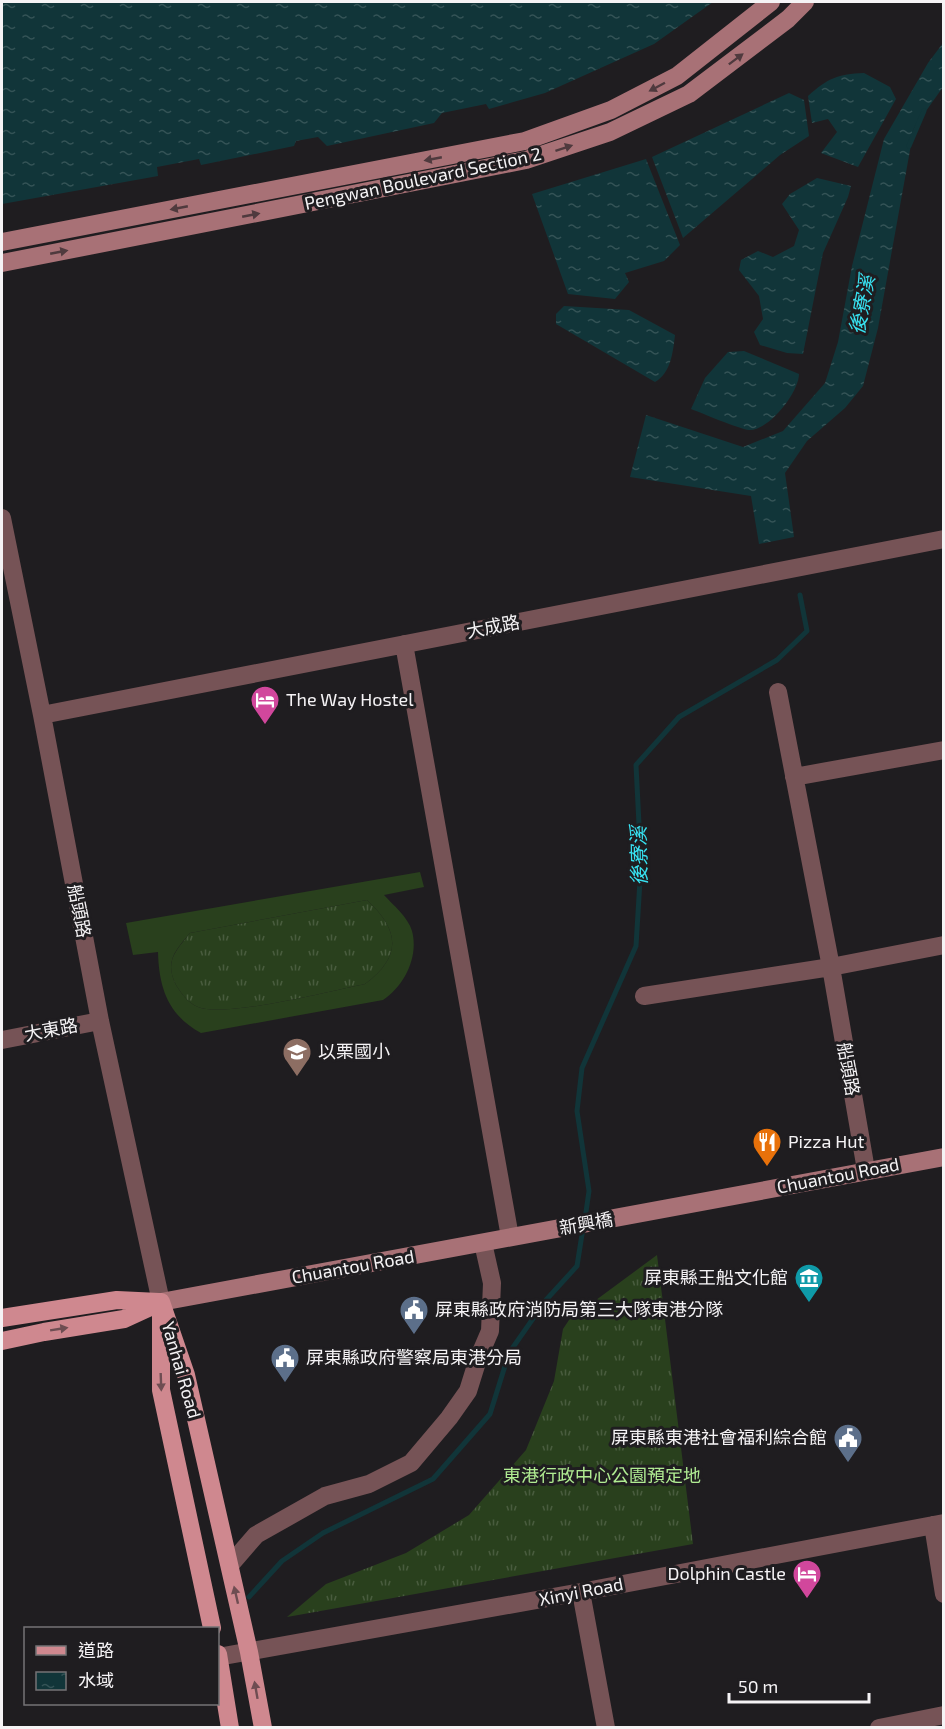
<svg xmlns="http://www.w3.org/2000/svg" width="945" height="1729" font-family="'Exo 2','Noto Sans TC',sans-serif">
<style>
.grass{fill:url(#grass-tufts)}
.garden{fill:#29401d;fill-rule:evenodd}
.water{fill:url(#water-ripples)}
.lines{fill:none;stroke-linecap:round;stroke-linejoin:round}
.stream{stroke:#113539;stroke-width:5}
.street{stroke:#765356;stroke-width:18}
.secondary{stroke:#a87176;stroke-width:18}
.primary{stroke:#cf888f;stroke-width:18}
.oneway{fill:#4f3a3e}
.oneway2{fill:#6e4d52}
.labels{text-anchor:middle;stroke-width:6;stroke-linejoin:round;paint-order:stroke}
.street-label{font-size:18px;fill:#f5f3f5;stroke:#1f1d20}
.poi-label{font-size:18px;fill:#f5f3f5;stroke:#1f1d20;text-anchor:start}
.park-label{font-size:18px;fill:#b0ec92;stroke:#1f1d20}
.water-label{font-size:20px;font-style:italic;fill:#37e2f1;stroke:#1f1d20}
</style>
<defs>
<pattern id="grass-tufts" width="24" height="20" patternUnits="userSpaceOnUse" patternTransform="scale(1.5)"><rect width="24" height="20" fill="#29401d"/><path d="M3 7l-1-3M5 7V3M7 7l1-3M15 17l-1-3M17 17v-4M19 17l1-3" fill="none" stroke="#495c3e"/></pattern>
<pattern id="water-ripples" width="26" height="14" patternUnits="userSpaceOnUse" patternTransform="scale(1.5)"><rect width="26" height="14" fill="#113539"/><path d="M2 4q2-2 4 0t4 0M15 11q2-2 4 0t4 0" fill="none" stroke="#345356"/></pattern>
</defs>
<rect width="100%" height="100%" fill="#1f1d20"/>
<path class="grass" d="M367,900C400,931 402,956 365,984C330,991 226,1018 198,1007C188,1003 181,993 176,985C164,961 176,951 190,933Z
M657,1255L693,1544L287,1617L326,1584L406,1553L469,1515L526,1450L554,1381L563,1329L569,1320Z"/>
<path class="garden" d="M420,872L424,887L384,895C393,905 408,917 412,931C419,957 404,986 383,1000L201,1033C168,1015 159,988 158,952L133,955L126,923ZM367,900C400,931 402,956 365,984C330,991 226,1018 198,1007C188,1003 181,993 176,985C164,961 176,950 190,933Z"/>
<path class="water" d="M2,2H713L654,44L545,93L489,109L486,104L442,113L434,123L327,146L318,137L296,141L294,146L201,165L199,159L157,167L158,176L2,204Z
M943,43V87L914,128L878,328L863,386L845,408L807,441L785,473L794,537L759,544L751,496L630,477L646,415L743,447L783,431L825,383L838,342L852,266L884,139L928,63Z
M864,73L890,87L896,99L858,167L821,153L837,132L828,119L812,123L808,96C828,78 838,74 864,73Z
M789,93L804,100L809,136L780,155L683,238L652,157Z
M646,159L680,245L664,261L625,273L629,282L615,299L568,294L532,194Z
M817,178L851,186L848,197L823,253L803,354L787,353L760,345L754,332L763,319L759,296L739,270L741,260L758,251L773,257L794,246L799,230L782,204L790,194Z
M564,306L629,310L675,335C673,352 671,373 655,382L556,324V314Z
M744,351L799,374C799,392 769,431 749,430C739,429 702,413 691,409L705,378L728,352Z"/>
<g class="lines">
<path class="stream" d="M909,146L924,111
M585,1219L589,1191L577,1111L582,1068L636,946L641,864L636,765L679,717L777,660L807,631L800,595
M249,1597L282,1561L323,1533L433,1479L490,1414L509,1353L546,1300L577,1266L583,1228"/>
<path class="street" d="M2,518L42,715L100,1021L161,1302
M404,644L510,1237
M778,692L831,967L866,1170
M42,715L944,539
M794,777L944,750
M644,996L831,967L944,945
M2,1040L100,1021
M933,1525L944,1594
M230,1565L256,1535L325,1496L369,1484L411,1463L449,1418L468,1391L478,1359L490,1331L492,1283L483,1243
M581,1592L606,1728
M218,1657L581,1592L944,1523
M879,1728L944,1715"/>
<path class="secondary" d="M2,242L525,141L611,110L677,76L771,2
M2,263L526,160L610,132L689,94L788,19L805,2
M161,1302L944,1157"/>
<path class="primary" d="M161,1302L186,1375L249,1652L263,1728
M161,1316V1390L212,1628
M2,1318L117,1300L159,1302
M2,1341L44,1332L124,1319L161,1302
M218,1654L230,1728"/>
</g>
<defs><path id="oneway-solid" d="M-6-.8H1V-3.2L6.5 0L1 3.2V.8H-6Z" transform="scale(1.5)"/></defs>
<g class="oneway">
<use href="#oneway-solid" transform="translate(736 59) rotate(-37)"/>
<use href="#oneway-solid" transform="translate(657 87) rotate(152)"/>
<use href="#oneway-solid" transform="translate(564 148) rotate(-18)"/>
<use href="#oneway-solid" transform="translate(433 159) rotate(169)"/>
<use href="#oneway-solid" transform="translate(179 208) rotate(169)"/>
<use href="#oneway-solid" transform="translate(251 215) rotate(-11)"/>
<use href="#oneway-solid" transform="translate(59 252) rotate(-11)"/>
</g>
<g class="oneway2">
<use href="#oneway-solid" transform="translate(59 1329) rotate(-9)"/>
<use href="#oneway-solid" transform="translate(161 1382) rotate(88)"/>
<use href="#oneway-solid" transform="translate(236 1595) rotate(-103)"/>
<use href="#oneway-solid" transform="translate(256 1690) rotate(-100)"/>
</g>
<defs>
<g id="hotel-pin" transform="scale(1.5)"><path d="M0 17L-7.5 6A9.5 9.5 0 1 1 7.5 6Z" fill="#d1479c" stroke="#1f1d20"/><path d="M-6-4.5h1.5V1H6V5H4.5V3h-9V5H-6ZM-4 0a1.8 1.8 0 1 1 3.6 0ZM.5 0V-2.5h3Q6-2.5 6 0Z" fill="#fff"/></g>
<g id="school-pin" transform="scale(1.5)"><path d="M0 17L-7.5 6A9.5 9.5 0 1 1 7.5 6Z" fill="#8d6e63" stroke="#1f1d20"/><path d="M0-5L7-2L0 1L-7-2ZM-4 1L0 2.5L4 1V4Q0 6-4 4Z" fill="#fff"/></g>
<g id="restaurant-pin" transform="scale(1.5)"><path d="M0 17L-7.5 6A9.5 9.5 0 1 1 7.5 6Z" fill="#e8710a" stroke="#1f1d20"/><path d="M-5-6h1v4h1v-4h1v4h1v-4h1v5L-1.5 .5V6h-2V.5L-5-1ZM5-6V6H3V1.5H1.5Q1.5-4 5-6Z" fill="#fff"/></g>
<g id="museum-pin" transform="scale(1.5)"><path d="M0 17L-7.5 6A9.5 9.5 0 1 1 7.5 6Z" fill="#0f9aa8" stroke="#1f1d20"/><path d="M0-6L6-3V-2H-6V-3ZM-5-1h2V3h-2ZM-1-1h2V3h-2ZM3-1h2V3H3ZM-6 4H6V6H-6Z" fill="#fff"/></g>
<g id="civic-pin" transform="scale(1.5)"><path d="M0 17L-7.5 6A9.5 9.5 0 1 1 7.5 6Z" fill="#5c6f8a" stroke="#1f1d20"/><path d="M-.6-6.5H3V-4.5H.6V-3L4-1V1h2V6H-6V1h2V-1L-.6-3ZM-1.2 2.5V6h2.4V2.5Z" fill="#fff"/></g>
</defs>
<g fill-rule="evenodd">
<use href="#hotel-pin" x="265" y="700"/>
<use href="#school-pin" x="297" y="1052"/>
<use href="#restaurant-pin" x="767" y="1142"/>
<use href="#museum-pin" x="809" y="1278"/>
<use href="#civic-pin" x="414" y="1310"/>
<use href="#civic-pin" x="285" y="1358"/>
<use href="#civic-pin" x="848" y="1438"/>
<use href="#hotel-pin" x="807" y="1574"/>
</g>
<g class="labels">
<g class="street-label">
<text transform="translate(423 179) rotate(-12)" y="6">Pengwan Boulevard Section 2</text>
<text transform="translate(493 627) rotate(-11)" y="6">大成路</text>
<text transform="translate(79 911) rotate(79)" y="6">船頭路</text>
<text transform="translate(51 1030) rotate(-11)" y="6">大東路</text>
<text transform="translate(848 1069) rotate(80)" y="6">船頭路</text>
<text transform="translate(838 1176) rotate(-11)" y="6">Chuantou Road</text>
<text transform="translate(586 1224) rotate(-10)" y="6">新興橋</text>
<text transform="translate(353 1267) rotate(-10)" y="6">Chuantou Road</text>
<text transform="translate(181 1370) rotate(74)" y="6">Yanhai Road</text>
<text transform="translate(581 1592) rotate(-11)" y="6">Xinyi Road</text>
</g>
<g class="poi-label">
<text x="286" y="706">The Way Hostel</text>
<text x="318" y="1058">以栗國小</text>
<text x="788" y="1148">Pizza Hut</text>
<text x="788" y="1284" text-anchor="end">屏東縣王船文化館</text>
<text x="435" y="1316">屏東縣政府消防局第三大隊東港分隊</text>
<text x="306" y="1364">屏東縣政府警察局東港分局</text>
<text x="827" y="1444" text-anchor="end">屏東縣東港社會福利綜合館</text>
<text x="786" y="1580" text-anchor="end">Dolphin Castle</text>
</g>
<g class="park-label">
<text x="602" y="1482">東港行政中心公園預定地</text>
</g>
<g class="water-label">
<text transform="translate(862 305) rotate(-79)" y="7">後寮溪</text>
<text transform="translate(639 856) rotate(-91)" y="7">後寮溪</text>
</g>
</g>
<rect width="945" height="1729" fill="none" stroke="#f5f3f5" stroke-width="6"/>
<rect x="24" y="1627" width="195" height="78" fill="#1f1d20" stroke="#757375" stroke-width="1.5"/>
<rect x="36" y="1646" width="30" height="9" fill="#cf888f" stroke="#757375" stroke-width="1.5"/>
<text x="78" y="1657" font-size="18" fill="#f5f3f5">道路</text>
<rect x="36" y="1672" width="30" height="18" fill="url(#water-ripples)" stroke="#757375" stroke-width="1.5"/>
<text x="78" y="1687" font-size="18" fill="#f5f3f5">水域</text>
<path d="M729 1693v9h140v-9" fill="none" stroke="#f5f3f5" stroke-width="3"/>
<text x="738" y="1693" font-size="18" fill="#f5f3f5" stroke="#1f1d20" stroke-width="4.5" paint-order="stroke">50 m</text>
</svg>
